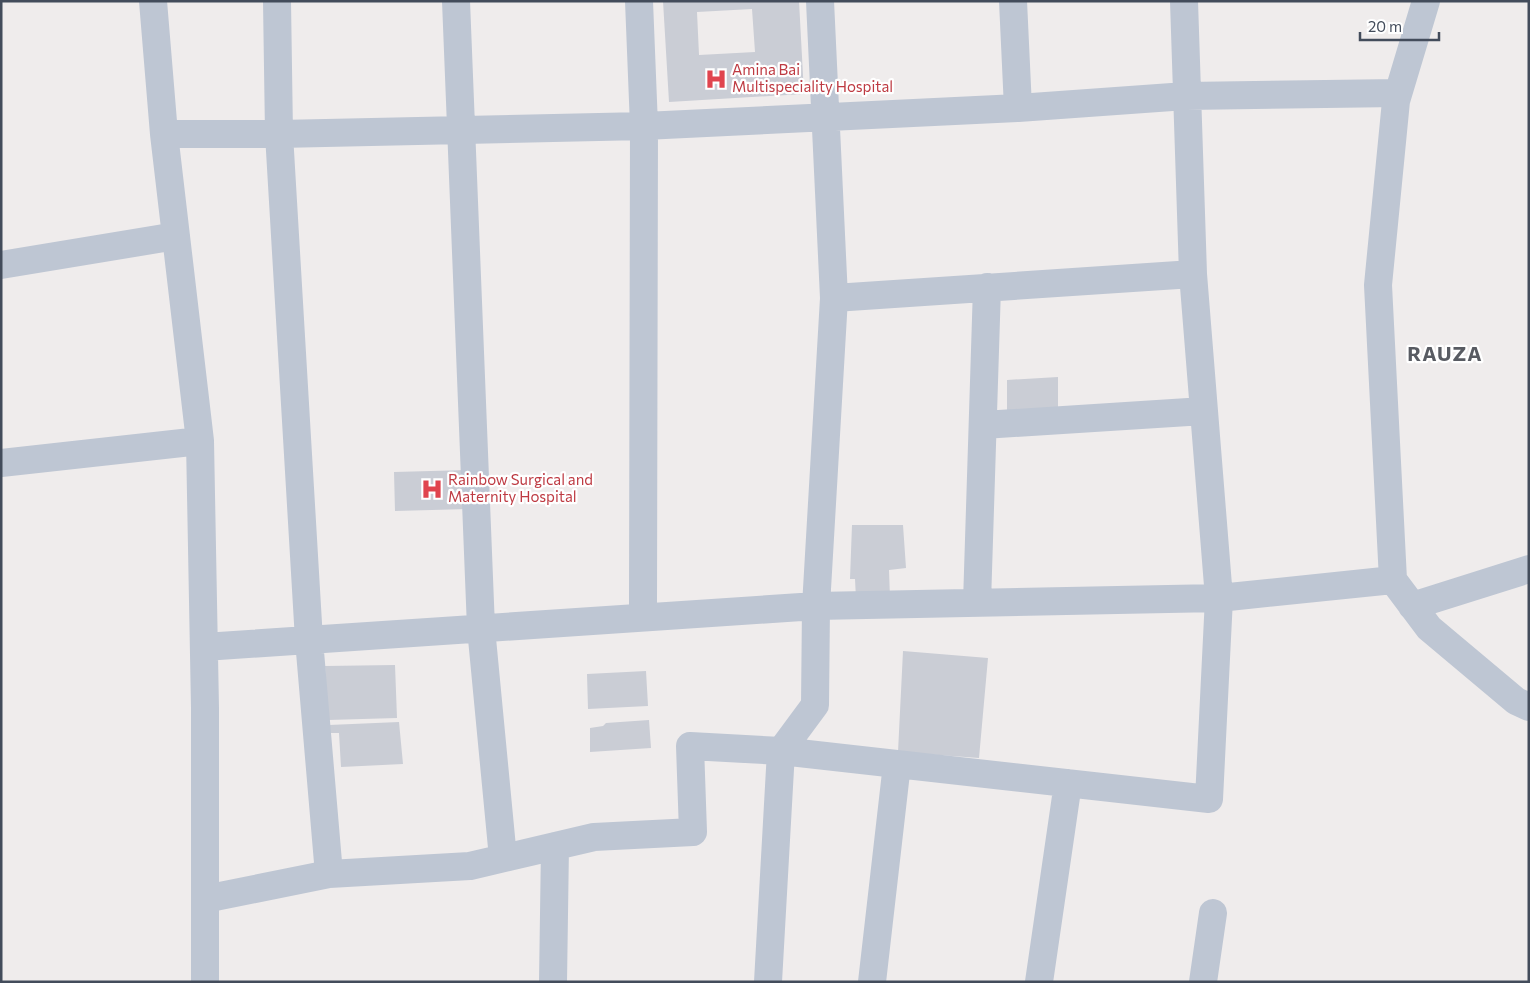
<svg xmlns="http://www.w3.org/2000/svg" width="1530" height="983" font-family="Commissioner,sans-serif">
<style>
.building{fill:#cacdd5;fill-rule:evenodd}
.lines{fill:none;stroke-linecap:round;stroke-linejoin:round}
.minor{stroke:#bec6d3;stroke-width:28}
.labels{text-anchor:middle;stroke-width:4.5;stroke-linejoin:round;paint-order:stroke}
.health-label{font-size:15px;fill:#be3a42;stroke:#fff;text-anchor:start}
.district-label{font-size:20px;font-weight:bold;letter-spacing:1px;fill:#585b62;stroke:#fff}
</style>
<rect width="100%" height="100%" fill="#efecec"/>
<path class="building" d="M663,1H799L804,94L669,102ZM752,9L755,52L699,55L697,12Z
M1058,377V415L1007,417V380Z
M468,470L469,509L395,511L394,472Z
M852,525H903L906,568L889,570L890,598L856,599L855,579H850Z
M903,651L988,658L979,758L898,752Z
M395,665L397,718L328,720L325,666Z
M646,671L648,706L588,709L587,674Z
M649,720L651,748L590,752V728L603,726L606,723Z
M399,722L403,764L341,767L339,733H329V725Z"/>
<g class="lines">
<path class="minor" d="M153,1L164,134L200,441L205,708V982
M277,1L279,134L309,640L329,874
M456,1L481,628L503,858
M639,1L644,126L643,603L645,617
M1013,1L1018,108
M1426,1L1396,101L1378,285L1393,580L1429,628L1516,701L1529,707
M164,134H279L644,126L1018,108L1186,96L1398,93
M1,265L176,236
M834,298L1193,274
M983,425L1204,411
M1,463L200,441
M977,603L987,287
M1412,606L1529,569
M204,647L816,606L1219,598L1393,580
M205,899L329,874L470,866L594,837L693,832L690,746L781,751L1209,799L1219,598L1193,274L1184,1
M553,982L555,846
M768,982L781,751L815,705L816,606L834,298L820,1
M872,982L897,764
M1039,982L1068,783
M1203,982L1213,913"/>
</g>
<defs>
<g id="hospital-bare" transform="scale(1.725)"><path d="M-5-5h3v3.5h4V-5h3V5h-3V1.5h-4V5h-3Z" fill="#e0444e" stroke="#fff" stroke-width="2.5" paint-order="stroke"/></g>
</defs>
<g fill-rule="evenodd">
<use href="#hospital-bare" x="716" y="79"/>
<use href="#hospital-bare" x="432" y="489"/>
</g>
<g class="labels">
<g class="health-label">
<text x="732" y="75">Amina Bai<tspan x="732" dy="17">Multispeciality Hospital</tspan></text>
<text x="448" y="485">Rainbow Surgical and<tspan x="448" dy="17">Maternity Hospital</tspan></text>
</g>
<g class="district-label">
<text x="1445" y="361">RAUZA</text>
</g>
</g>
<rect width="1530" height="983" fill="none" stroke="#434c5b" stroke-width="5"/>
<path d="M1360 32v8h79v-8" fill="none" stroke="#434c5b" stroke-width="2.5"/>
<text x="1368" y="32" font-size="15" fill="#434c5b" stroke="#ffffff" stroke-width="4" paint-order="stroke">20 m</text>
</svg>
